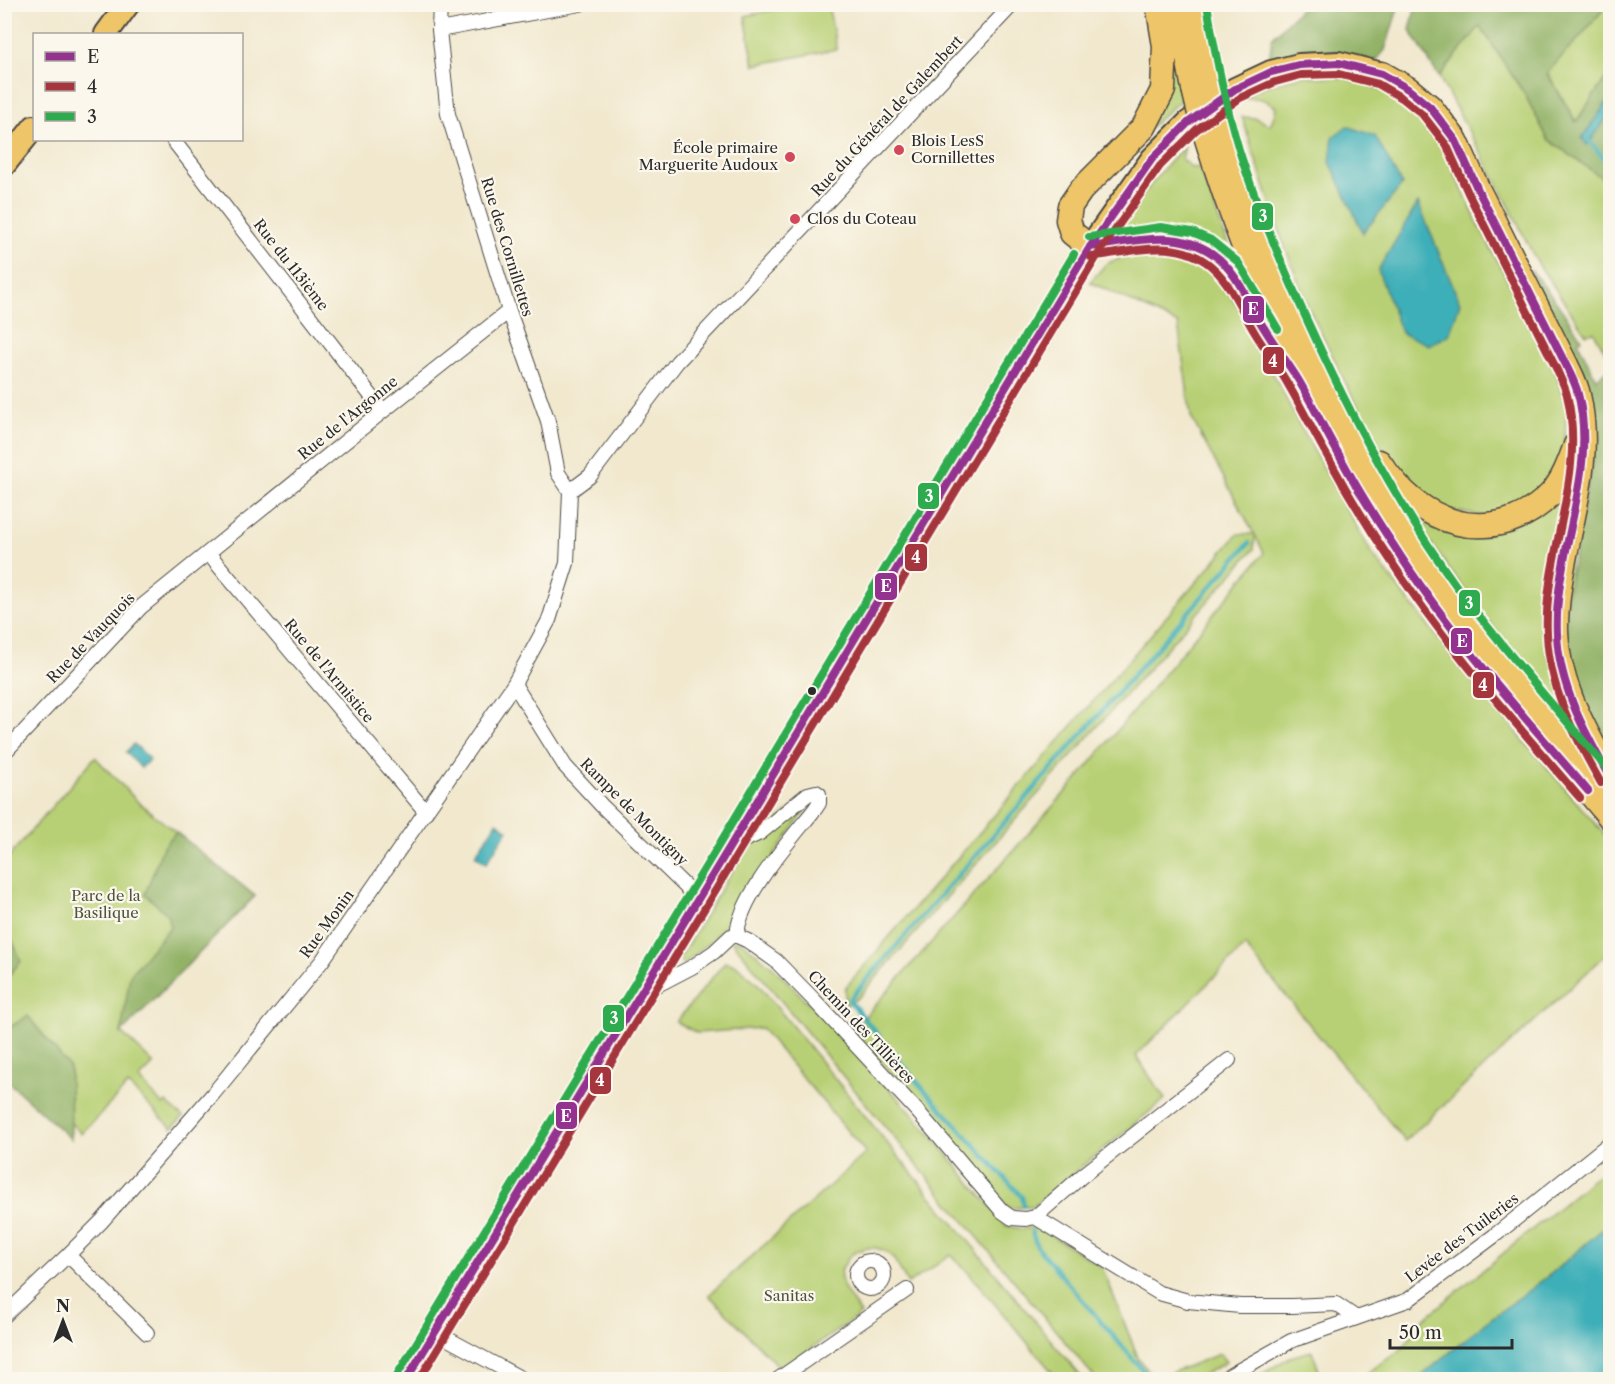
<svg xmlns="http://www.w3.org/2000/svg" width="1615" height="1384" font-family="'Libre Caslon Text',serif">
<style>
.green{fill:#b8d075;stroke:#727e50;stroke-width:1.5}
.forest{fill:#92b266;stroke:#5e6e48;stroke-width:1.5}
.water{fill:#3eafb8;stroke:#346d72;stroke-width:1.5}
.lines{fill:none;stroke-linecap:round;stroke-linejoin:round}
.stream{stroke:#3eafb8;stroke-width:4.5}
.minor-casing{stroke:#494743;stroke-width:16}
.primary-casing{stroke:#494743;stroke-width:26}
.trunk-casing{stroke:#494743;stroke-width:27}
.minor{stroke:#fff;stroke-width:14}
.primary{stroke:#eec569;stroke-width:22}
.trunk{stroke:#eec569;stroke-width:24}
.trunk-bridge-casing{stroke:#494743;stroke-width:27;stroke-linecap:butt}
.trunk-bridge{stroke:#eec569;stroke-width:24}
.bus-1-casing{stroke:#fbf7ec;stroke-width:12}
.bus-2-casing{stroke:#fbf7ec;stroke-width:12}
.bus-3-casing{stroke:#fbf7ec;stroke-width:12}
.bus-1{stroke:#93338f;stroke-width:8}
.bus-2{stroke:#a5363d;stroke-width:8}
.bus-3{stroke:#2eab4e;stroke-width:8}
.poi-dot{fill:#d1495b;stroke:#fbf7ec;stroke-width:2}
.bus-dot{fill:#2b2b2b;stroke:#fbf7ec;stroke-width:2}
.labels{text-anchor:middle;stroke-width:4.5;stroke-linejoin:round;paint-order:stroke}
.street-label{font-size:15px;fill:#2b2b2b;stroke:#fbf7ec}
.poi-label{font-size:15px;fill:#2b2b2b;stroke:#fbf7ec;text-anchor:start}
.park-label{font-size:15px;fill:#4e543e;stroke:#fbf7ec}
.line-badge{stroke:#fbf7ec;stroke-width:2}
.badge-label{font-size:16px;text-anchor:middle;font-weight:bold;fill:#fff}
</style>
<rect width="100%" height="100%" fill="#fbf7ec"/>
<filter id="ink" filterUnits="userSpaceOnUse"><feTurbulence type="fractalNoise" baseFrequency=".0167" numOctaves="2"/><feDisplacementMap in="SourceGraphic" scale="12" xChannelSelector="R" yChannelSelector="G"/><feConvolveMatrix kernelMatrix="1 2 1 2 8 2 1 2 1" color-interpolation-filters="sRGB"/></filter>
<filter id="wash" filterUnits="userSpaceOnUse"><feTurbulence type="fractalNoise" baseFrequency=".008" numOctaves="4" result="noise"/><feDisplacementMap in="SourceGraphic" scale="24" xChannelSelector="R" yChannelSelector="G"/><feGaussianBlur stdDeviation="1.35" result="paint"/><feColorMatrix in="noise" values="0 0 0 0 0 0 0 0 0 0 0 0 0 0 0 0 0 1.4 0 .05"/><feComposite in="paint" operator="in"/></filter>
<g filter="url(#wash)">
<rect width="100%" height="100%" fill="#f1e8ce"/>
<path class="green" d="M802,4L828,5L837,49L754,65L745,16Z
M1607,5H1610V72L1576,122L1547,72L1580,37Z
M1480,25L1525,95L1548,139L1606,181L1610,185V360L1594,332L1586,334L1537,262L1500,188L1439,77Z
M1172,48L1185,96L1146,131Z
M1301,76L1346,78L1383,90L1411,109L1442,145L1478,224L1556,372L1567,410L1564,453L1551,480L1534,497L1490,517L1433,508L1384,454L1349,390L1309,308L1281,237L1242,117L1255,118L1270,125L1274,116L1276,107C1263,97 1253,96 1238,101L1262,87Z
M1185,145L1182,160L1192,168L1199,167L1235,263L1115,236C1135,202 1158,174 1185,145Z
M1135,252H1177L1216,274L1239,307L1300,426L1372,554L1464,671L1610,841V951L1405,1141L1245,946L1136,1056L1165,1099L1032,1207L1009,1208L853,1030L1079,777L1264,553L1255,535L1254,549L858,998L845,1006V988L1238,534H1254L1191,417L1178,324L1090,282L1106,264Z
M1569,485L1571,721L1543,689L1476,606L1410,515L1433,527L1455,534L1482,537Z
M95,757L138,802L255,896L121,1032L154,1064L139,1079L163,1105L166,1102L183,1117L172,1128L128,1085L81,1134L5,1052V861Z
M806,797L811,799L810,804L745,897L730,921L713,939L684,964L679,959L747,846Z
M732,941H741L773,967L847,1042L933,1137L1006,1226L1022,1229L1038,1227L1102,1267L1139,1360L1156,1379H1096L852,1087Z
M725,962L736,965L759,985L892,1149L1083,1379H1058L967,1271L951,1255L908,1284C903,1276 897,1262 891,1256C876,1242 852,1247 844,1265C841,1269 840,1274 841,1278C843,1291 854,1303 861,1314L781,1369L709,1295L866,1153L761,1028L697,1033L676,1022Z
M1610,1165V1223L1552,1273L1485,1323L1418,1379L1357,1380L1402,1349L1424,1319Z
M1312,1351L1321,1376L1320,1379H1254L1290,1357Z
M1220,1354L1226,1362L1196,1379H1161L1168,1374Z"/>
<path class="forest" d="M1304,5H1399L1385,50L1376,61C1356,56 1321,47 1301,52C1290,54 1279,58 1269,61L1272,38Z
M1416,5H1607L1580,37L1547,73L1576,122L1610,72V185L1606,181L1548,139L1525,95L1480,26L1439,77L1410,30Z
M1531,270L1557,303L1582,339L1578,342L1596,379L1607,370L1610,377V756L1594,735L1561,629L1593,452Z
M176,832L255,896L121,1033L130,975L170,927L167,914L145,894L163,847Z
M5,939L12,940L21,961L5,980Z
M28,1016L70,1068L71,1139L5,1079V1030Z"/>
<path class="water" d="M1610,98V113L1590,142L1587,145L1582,138Z
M1347,126L1375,136L1402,185L1363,233L1330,162L1333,137Z
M1418,203L1460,303L1449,335L1429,345L1401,333L1378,270Z
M134,744L150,759L141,768L126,752Z
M497,822L508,830L486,863L475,855Z
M1610,1223V1379H1418L1485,1323L1552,1273Z"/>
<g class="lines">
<path class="stream" d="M1587,139L1610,165
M1024,1206L1022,1197L917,1082L849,1000L1249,543
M1032,1232L1037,1247L1151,1380"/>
</g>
</g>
<g filter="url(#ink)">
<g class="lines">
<g class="minor-casing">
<path id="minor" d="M440,4L439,30L448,114L509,311L548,421L558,473L570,491
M439,30L580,4
M173,140L383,411
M570,491L590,476L677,362L1013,4
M208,553L426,812
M514,684L565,766L602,806L686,887L696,901
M4,753L141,607L383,411L509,311
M732,846L760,833L808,794L816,792L819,794V803L815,809C791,839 738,898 737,936
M644,992L692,967L714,952L731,936H737L748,941L776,961L814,1000L919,1113L1002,1211L1012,1218L1026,1219L1035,1217L1159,1293L1188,1301L1240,1306H1292L1336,1304L1355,1317
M1035,1217L1082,1176L1229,1060
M68,1255L147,1333
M856 1275a14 14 0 1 1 28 0a14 14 0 1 1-28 0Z
M4,1316L68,1255L102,1221L213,1094L322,961L514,684L549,620L567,563L570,491
M435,1332L524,1380
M777,1380L907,1290
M1222,1380L1291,1341L1408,1300L1494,1236L1610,1143"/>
</g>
<g class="primary-casing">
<path id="primary" d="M106,34L128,4
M4,165L34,127
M406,1380L729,848L1090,247L1152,159L1189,122L1235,89L1271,72L1299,65L1339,63L1382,74"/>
</g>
<g class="trunk-casing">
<path id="trunk" d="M1158,4L1165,46L1163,90L1144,127L1081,190L1070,206L1068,220L1072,233L1090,247C1099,246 1109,245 1118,244C1132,242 1145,238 1159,237C1211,236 1234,272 1255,313
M1178,4L1194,89
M1196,4L1206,58L1211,77
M1382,74L1408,89L1430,107L1456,141L1478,190L1566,365C1570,374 1576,384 1578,395C1597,475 1555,551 1556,631C1557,678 1579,720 1601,760
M1219,114C1225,133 1229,152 1235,171C1249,214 1268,256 1285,298C1325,390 1370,479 1426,562C1481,642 1547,714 1610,787
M1203,126C1230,215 1264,303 1303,388C1336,458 1381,530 1426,594C1437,610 1450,625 1462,640C1509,701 1561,758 1610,817
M1379,462C1409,506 1453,537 1508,521C1524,516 1539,506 1551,494C1563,481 1570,462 1576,445"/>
</g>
<use href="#minor" class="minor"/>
<use href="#primary" class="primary"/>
<use href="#trunk" class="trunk"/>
<g class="trunk-bridge-casing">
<path id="trunk-bridge" d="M1211,77L1219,114
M1194,89L1203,126"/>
</g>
<use href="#trunk-bridge" class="trunk-bridge"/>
<g class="bus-1-casing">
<path id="bus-1" d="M1090,247C1131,242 1176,228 1213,254C1238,272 1248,303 1264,328C1275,346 1288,363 1299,381C1313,405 1324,429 1338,453C1355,485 1374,516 1394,546C1450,634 1520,712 1588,791
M406,1380L729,848L1090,247L1152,159L1189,122L1235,89L1271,72L1299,65L1339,63L1382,74L1408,89L1430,107L1456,141L1478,190L1566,365C1570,373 1574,381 1577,390C1600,470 1553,553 1557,634C1559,686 1585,733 1610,778"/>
</g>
<g class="bus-2-casing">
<path id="bus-2" d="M1091,257C1129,252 1172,238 1206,262C1230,279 1240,309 1255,333C1266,351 1279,368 1289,386C1303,410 1315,435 1329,459C1349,496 1371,532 1395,567C1449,650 1516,723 1580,798
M419,1380L738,853L1099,253L1160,166L1196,130L1240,98L1275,82L1301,75L1338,74L1378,84L1402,98L1422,114L1447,146L1469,195L1557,370C1560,378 1565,386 1567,395C1587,475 1543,554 1547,634C1549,688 1575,737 1601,783"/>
</g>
<g class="bus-3-casing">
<path id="bus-3" d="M1207,4C1215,54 1225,103 1239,150C1255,201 1276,249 1297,298C1342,399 1392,497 1457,587C1505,651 1558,711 1610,772
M1089,237L1161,227L1192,232L1211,240L1238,262L1278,329
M397,1375L720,843L1074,254"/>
</g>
<use href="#bus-1" class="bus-1"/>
<use href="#bus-2" class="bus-2"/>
<use href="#bus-3" class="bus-3"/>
</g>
</g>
<g class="poi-dot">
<circle cx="899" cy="150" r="6"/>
<circle cx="790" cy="157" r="6"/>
<circle cx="795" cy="219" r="6"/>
</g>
<circle class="bus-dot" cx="812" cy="691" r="5"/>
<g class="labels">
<g class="street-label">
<text transform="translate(887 116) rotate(-47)" y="5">Rue du Général de Galembert</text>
<text transform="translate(507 247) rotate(73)" y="5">Rue des Cornillettes</text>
<text transform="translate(291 265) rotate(52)" y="5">Rue du 113ième</text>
<text transform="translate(348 418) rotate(-39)" y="5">Rue de l'Argonne</text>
<text transform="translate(91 638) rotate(-46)" y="5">Rue de Vauquois</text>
<text transform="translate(329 671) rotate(50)" y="5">Rue de l'Armistice</text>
<text transform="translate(634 812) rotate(45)" y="5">Rampe de Montigny</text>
<text transform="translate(327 924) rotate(-54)" y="5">Rue Monin</text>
<text transform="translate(861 1027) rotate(47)" y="5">Chemin des Tillières</text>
<text transform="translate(1462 1238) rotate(-37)" y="5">Levée des Tuileries</text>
</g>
<g class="poi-label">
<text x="911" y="146">Blois LesS<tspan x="911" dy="17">Cornillettes</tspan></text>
<text x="778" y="153" text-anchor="end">École primaire<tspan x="778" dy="17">Marguerite Audoux</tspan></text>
<text x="807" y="224">Clos du Coteau</text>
</g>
<g class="park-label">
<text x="106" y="901">Parc de la<tspan x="106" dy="17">Basilique</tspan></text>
<text x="789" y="1301">Sanitas</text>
</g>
</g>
<g class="line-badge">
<rect x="1251" y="202" width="23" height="29" rx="6" fill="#2eab4e"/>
<rect x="1242" y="295" width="23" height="29" rx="6" fill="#93338f"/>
<rect x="1262" y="346" width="23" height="29" rx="6" fill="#a5363d"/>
<rect x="917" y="482" width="23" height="28" rx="6" fill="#2eab4e"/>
<rect x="904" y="543" width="24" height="29" rx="6" fill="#a5363d"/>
<rect x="874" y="572" width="24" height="29" rx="6" fill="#93338f"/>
<rect x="1458" y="589" width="23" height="28" rx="6" fill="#2eab4e"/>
<rect x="1450" y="627" width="23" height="28" rx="6" fill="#93338f"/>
<rect x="1472" y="671" width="23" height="28" rx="6" fill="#a5363d"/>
<rect x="602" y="1004" width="23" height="29" rx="6" fill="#2eab4e"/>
<rect x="589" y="1066" width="23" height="29" rx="6" fill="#a5363d"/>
<rect x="555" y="1101" width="23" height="29" rx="6" fill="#93338f"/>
</g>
<g class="badge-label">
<text x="1263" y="222">3</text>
<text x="1253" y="315">E</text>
<text x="1273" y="367">4</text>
<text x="929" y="502">3</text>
<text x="916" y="563">4</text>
<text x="886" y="592">E</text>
<text x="1469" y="609">3</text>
<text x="1462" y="647">E</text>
<text x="1483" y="691">4</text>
<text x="614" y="1024">3</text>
<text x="600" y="1086">4</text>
<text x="566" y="1122">E</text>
</g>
<rect width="1615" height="1384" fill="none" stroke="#fbf7ec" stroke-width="24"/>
<rect x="33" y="33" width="210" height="108" fill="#fbf7ec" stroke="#a8a59f" stroke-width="1.5"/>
<rect x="45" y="52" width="30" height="9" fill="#93338f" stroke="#a8a59f" stroke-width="1.5"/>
<text x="87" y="63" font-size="18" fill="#2b2b2b">E</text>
<rect x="45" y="82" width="30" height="9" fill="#a5363d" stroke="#a8a59f" stroke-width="1.5"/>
<text x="87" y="93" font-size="18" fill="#2b2b2b">4</text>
<rect x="45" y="112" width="30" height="9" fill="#2eab4e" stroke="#a8a59f" stroke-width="1.5"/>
<text x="87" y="123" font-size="18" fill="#2b2b2b">3</text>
<g transform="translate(63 1321)" stroke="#fbf7ec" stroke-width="4.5" paint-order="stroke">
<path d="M0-4.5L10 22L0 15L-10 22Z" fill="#2b2b2b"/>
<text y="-9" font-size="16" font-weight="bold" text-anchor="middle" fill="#2b2b2b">N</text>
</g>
<path d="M1390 1339v9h122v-9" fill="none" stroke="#2b2b2b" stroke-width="3"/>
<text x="1399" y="1339" font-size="18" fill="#2b2b2b" stroke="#fbf7ec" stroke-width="4.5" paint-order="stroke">50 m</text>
</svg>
